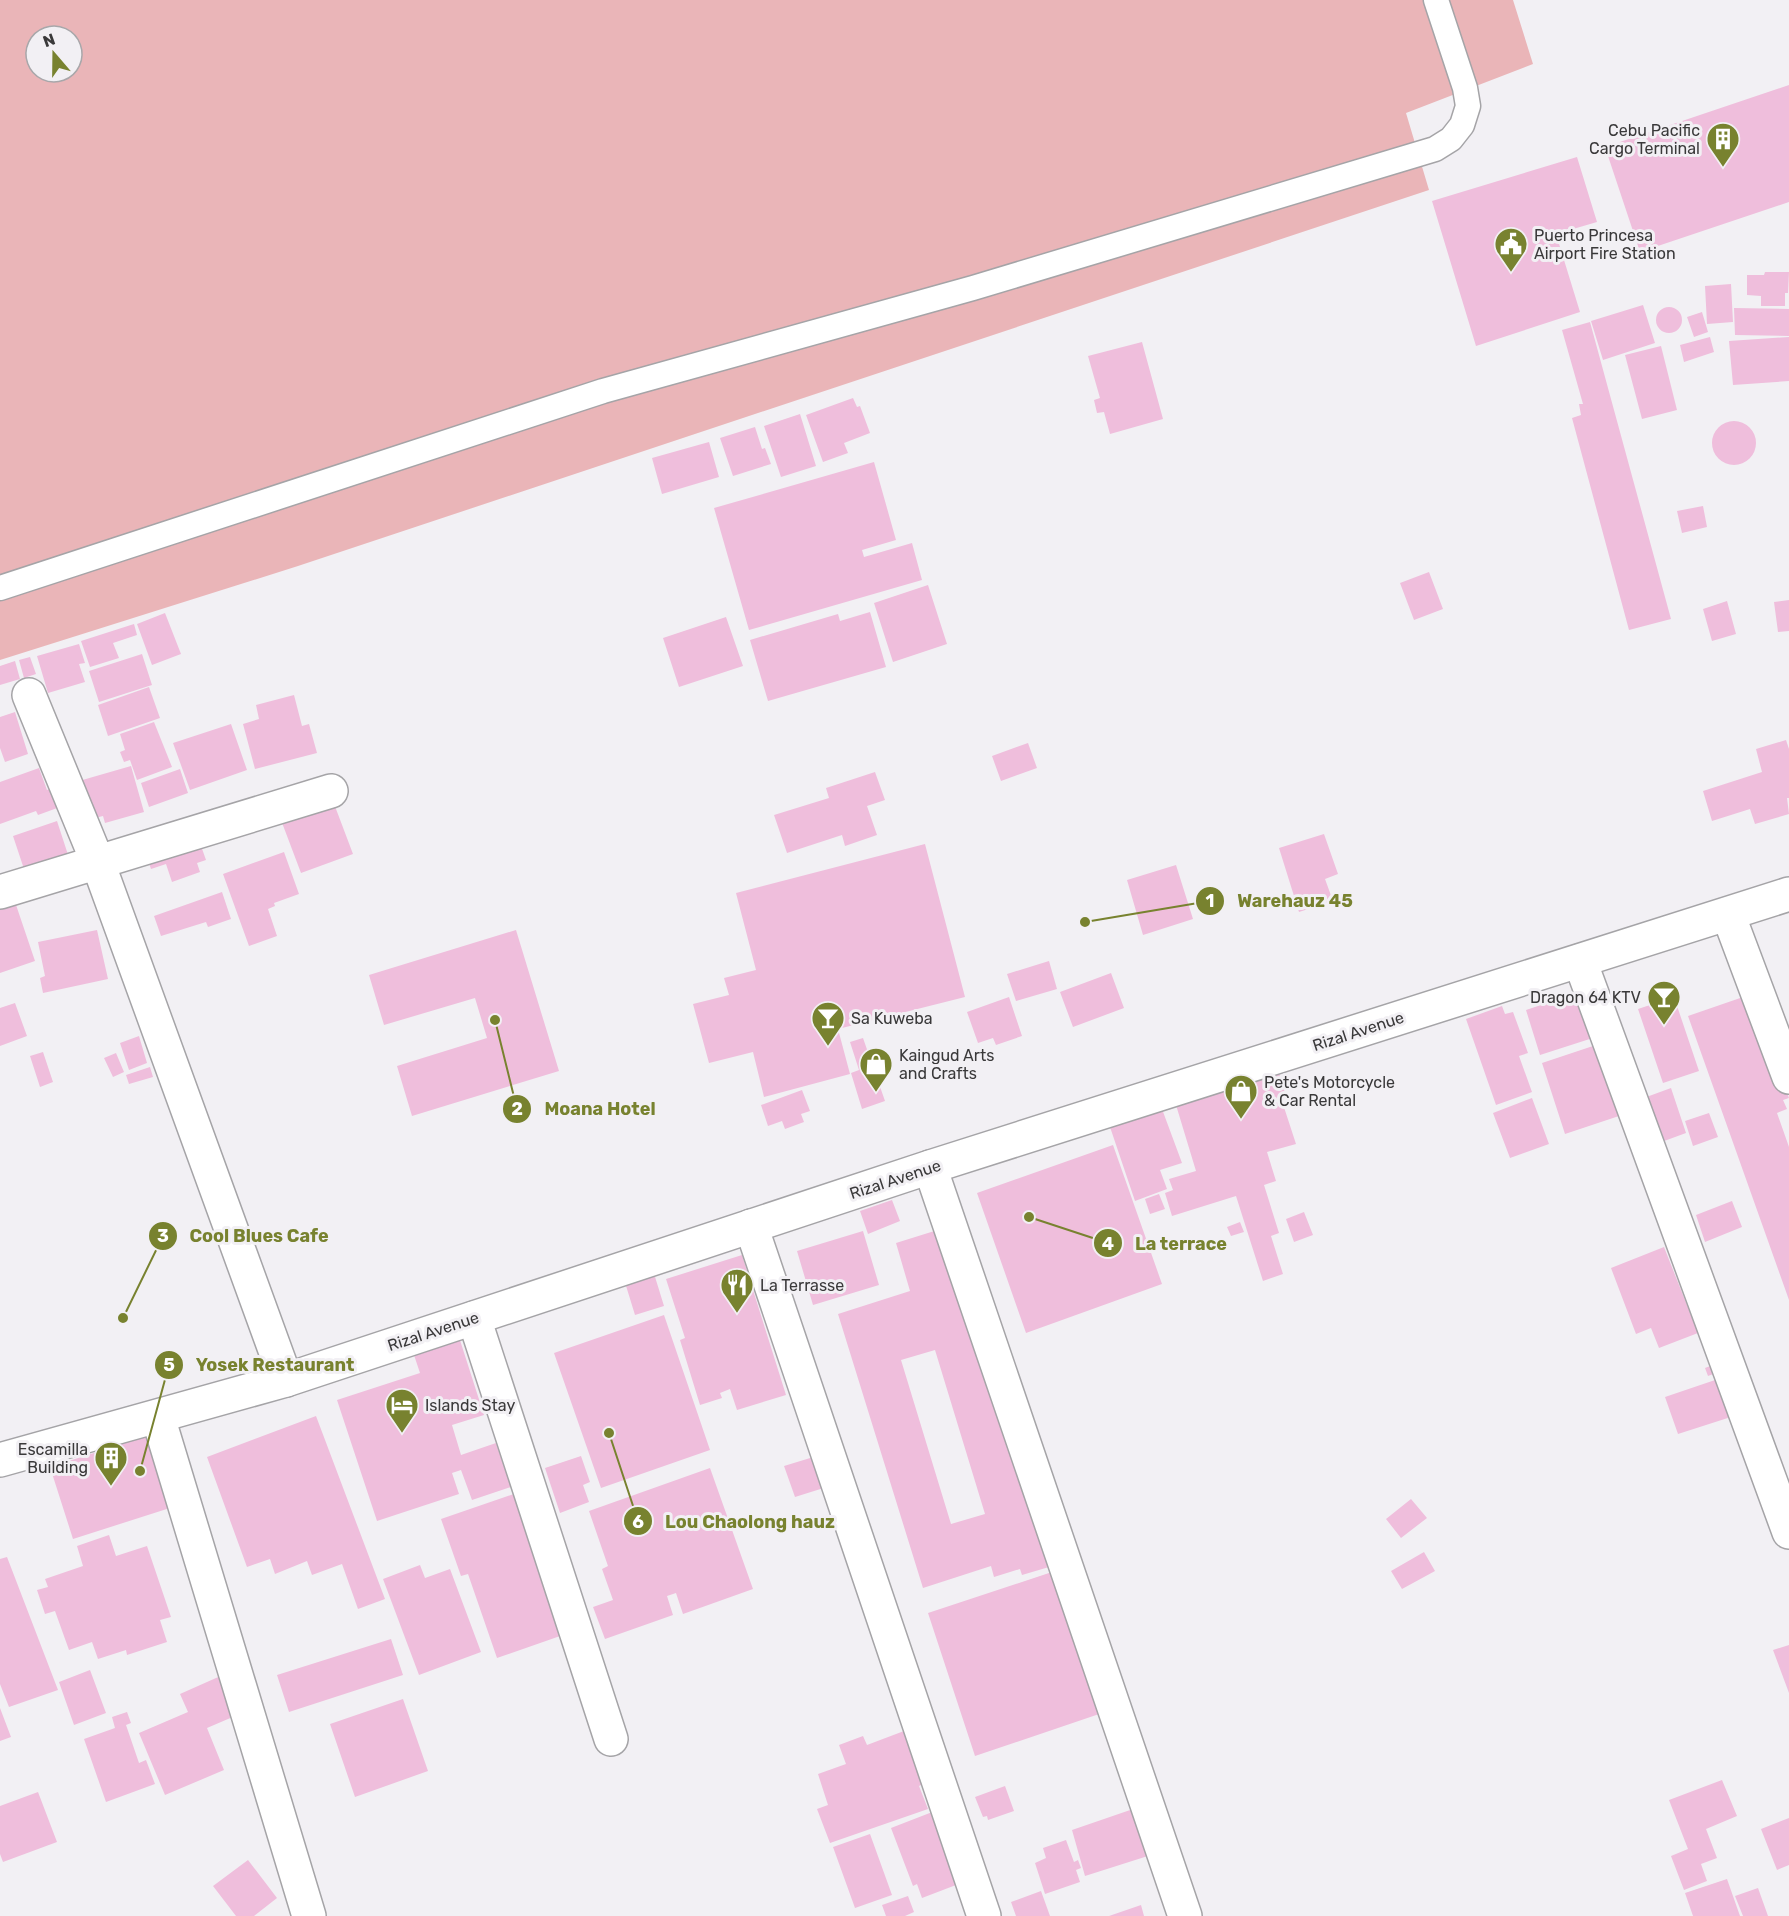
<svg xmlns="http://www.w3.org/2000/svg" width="1789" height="1916" font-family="Rubik,sans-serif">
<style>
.green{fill:#eab5b8;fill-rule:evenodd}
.building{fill:#efbedc;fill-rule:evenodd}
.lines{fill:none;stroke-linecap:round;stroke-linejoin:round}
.service-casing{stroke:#a5a4a7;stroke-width:27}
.minor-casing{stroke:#a5a4a7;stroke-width:36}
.tertiary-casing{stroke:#a5a4a7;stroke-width:36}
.service{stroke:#fff;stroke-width:24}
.minor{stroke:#fff;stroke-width:33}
.tertiary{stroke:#fff;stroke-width:33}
.labels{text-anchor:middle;stroke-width:6;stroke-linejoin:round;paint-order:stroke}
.poi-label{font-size:16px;fill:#3a393a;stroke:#f2f0f4;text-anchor:start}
.street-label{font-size:16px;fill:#3a393a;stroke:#f2f0f4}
.leader{fill:none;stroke:#78822f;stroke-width:2}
.callout-dot{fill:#78822f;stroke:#f2f0f4;stroke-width:2}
.mark-label{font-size:18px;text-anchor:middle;font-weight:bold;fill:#fff}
.callout-label{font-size:18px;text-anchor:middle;font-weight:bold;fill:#78822f;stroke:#f2f0f4;stroke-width:6;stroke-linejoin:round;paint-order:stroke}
</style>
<rect width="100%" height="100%" fill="#f2f0f4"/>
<path class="green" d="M0,0H1513L1533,64L1406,113L1429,190L298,566L0,660ZM36,36H72V72H36Z"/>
<path class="building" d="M1789,85V202L1640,252L1605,147Z
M1577,157L1597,222L1556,234L1580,312L1476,346L1432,201Z
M1765,272H1789L1788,293H1785V306H1761V296L1747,295V275H1764Z
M1731,284L1733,322L1707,324L1705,286Z
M1643,305L1655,343L1603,360L1591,321Z
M1656 320a13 13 0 1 1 26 0a13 13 0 1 1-26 0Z
M1734,308L1789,309V336L1735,335Z
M1702,312L1708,332L1694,337L1687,317Z
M1590,322L1671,619L1629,630L1572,418L1581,415L1579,404H1583L1562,330Z
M1710,337L1714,352L1684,362L1680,345Z
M1789,337V381L1733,385L1729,341Z
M1142,342L1163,419L1110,434L1104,412L1097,413L1094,400L1100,398L1088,356Z
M1661,346L1677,410L1642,419L1625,355Z
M853,398L857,407L860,406L870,433L844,443L848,453L823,462L806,415Z
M800,414L816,466L781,477L764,426Z
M1712 443a22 22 0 1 1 44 0a22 22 0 1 1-44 0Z
M755,427L762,449L765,448L771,464L733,476L720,438Z
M709,442L719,477L662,494L652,458Z
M874,462L896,540L862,550L864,557L912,543L922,580L749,630L714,508Z
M1703,506L1707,527L1682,533L1677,511Z
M1429,572L1443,609L1414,620L1400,583Z
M928,585L947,644L893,662L874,603Z
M1789,600V631L1778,632L1774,602Z
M1727,601L1736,634L1712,641L1703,609Z
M870,612L886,667L768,701L750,640L838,614L840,621Z
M165,613L181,654L152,665L137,624Z
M726,617L743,666L679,687L663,638Z
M134,624L137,635L113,643L119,658L90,667L81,641Z
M79,644L85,663L79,664L85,682L48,693L37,656Z
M142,654L152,685L99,702L89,671Z
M30,657L36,674L24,678L19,660Z
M15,661L20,679L0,685V666Z
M149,687L160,718L108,736L98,705Z
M294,695L302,726L309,724L317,753L255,769L243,724L259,719L256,705Z
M15,712L28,754L5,762L0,748V717Z
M154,722L172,767L137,780L130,760L124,762L120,752L125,750L120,734Z
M231,724L247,770L190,790L173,743Z
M1786,740L1789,749V798H1787L1789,814L1755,824L1750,809L1712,821L1703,791L1762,772L1756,749Z
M1028,743L1037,768L1001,781L992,756Z
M131,766L144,812L105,823L103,816L91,819L79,781Z
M39,768L47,790L64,784L71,803L38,815L36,811L0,824V782Z
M180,769L188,793L149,807L141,783Z
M875,772L885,800L867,806L877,835L845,846L842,835L787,853L774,815L829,798L826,788Z
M333,801L353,854L301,873L281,820Z
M57,821L72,867L28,881L13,836Z
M1324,834L1338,874L1325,879L1333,901L1299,912L1279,848Z
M200,843L206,860L197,863L200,872L172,882L166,864L151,869L145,851Z
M925,844L965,997L838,1029L850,1074L764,1097L753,1052L709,1063L693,1004L729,995L724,978L756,970L736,893Z
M284,852L299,894L274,903L275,906L268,909L277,936L249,946L223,874Z
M1176,865L1193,919L1143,935L1127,880Z
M222,892L231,919L208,927L206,922L161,936L154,916Z
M13,896L35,961L0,973V900Z
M97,930L108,979L43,993L40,978L45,976L38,942Z
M516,930L559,1071L412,1116L397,1066L487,1038L475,998L384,1025L369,975Z
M1049,961L1057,989L1016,1001L1007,974Z
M1111,973L1124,1008L1073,1027L1060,992Z
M1586,994L1599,1036L1540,1055L1526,1010L1556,1000L1557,1003Z
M1746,996L1772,1051L1789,1098L1783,1100L1787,1109L1777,1113L1789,1147V1300L1688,1016Z
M1009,997L1022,1036L996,1045L993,1038L978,1043L967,1012Z
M1674,997L1699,1071L1663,1083L1638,1009Z
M15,1003L27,1036L0,1046V1008Z
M1502,1006L1505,1014L1513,1012L1528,1053L1519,1056L1532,1092L1496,1105L1466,1019Z
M139,1036L147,1063L129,1070L120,1043Z
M863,1038L885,1101L862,1109L851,1073L859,1070L850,1042Z
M1599,1044L1622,1115L1565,1134L1542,1063Z
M43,1052L53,1082L40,1087L30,1056Z
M116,1053L124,1072L113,1077L104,1058Z
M150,1067L153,1077L129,1084L126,1075Z
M1279,1073L1285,1093L1280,1095L1296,1144L1267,1152L1276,1181L1264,1185L1279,1233L1271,1236L1283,1274L1263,1281L1236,1196L1172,1216L1165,1193L1173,1190L1169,1179L1196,1171L1176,1105Z
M1671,1088L1686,1133L1656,1144L1641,1099Z
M802,1090L810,1111L801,1114L804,1122L785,1129L782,1121L768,1126L761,1105Z
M1532,1098L1549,1144L1510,1158L1493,1113Z
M1162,1109L1182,1163L1160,1170L1167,1189L1135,1201L1110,1127Z
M1709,1113L1718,1137L1693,1146L1685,1121Z
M1113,1145L1162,1284L1026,1333L977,1193Z
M1159,1194L1165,1209L1150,1214L1145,1199Z
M892,1200L900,1221L868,1234L860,1211Z
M1732,1201L1742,1227L1705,1242L1696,1215Z
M1304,1212L1313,1235L1294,1242L1286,1219Z
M1240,1222L1244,1232L1231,1236L1227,1227Z
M944,1228L1049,1567L1022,1575L1020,1569L994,1577L991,1566L923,1588L838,1314L910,1291L896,1243ZM935,1350L985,1514L951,1524L901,1360Z
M863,1231L879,1285L813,1305L797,1251Z
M1664,1247L1698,1333L1659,1348L1651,1328L1636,1334L1611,1268Z
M742,1255L786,1395L737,1410L730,1389L720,1393L722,1398L700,1405L680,1340L685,1338L666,1279Z
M652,1267L664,1306L635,1315L623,1276Z
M664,1315L710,1450L601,1488L554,1353Z
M459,1337L484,1415L452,1425L461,1455L496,1443L511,1487L472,1500L461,1470L452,1473L459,1494L377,1521L337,1400L420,1373L413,1352Z
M1721,1362L1724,1370L1708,1376L1705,1368Z
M1721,1378L1734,1416L1678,1434L1665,1397Z
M316,1416L385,1599L358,1609L342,1564L312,1575L307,1561L275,1574L270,1559L247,1567L207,1457Z
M150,1435L173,1507L73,1539L50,1467Z
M820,1455L830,1486L795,1497L784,1466Z
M581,1456L590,1482L583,1485L589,1502L560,1513L545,1468Z
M710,1468L753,1589L683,1614L676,1593L667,1596L673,1615L605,1639L593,1607L613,1600L602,1569L608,1566L589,1511Z
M514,1494L563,1635L497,1658L468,1574L461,1576L441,1519Z
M1411,1499L1427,1518L1401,1538L1386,1519Z
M109,1535L116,1556L147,1546L171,1617L160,1620L167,1642L127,1655L126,1650L98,1659L92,1642L69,1650L55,1611L45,1614L37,1590L48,1587L45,1579L83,1566L77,1546Z
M1424,1552L1435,1571L1402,1589L1391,1571Z
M7,1557L58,1690L9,1707L0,1684V1559Z
M420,1565L425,1578L450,1569L481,1652L419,1675L383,1579Z
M1061,1569L1108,1711L975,1756L928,1613Z
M391,1639L403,1675L289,1712L277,1675Z
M1789,1645V1693L1773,1650Z
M90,1670L106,1713L74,1725L59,1682Z
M225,1674L242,1713L207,1728L224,1770L165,1795L139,1733L188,1712L180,1694Z
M403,1699L428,1771L355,1797L330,1724Z
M0,1708L11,1737L0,1741Z
M127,1712L131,1723L126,1725L139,1763L146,1760L155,1784L106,1802L84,1739L115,1728L112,1717Z
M904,1731L923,1784L919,1786L928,1809L830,1843L817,1809L828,1805L818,1774L846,1764L839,1745L863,1736L867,1745Z
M1722,1780L1737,1816L1706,1829L1717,1858L1701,1864L1707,1881L1684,1890L1671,1856L1688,1849L1669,1800Z
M1005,1786L1014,1811L988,1820L987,1816L983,1817L975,1797Z
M38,1792L57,1842L3,1862L0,1854V1806Z
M1136,1808L1151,1855L1085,1876L1072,1830Z
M940,1809L965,1875L954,1879L956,1885L922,1898L917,1884L913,1886L891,1828Z
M1789,1818V1865L1777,1870L1761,1829Z
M870,1834L892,1895L855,1908L833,1847Z
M1066,1840L1074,1862L1078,1860L1081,1868L1076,1870L1080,1882L1045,1894L1035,1863L1046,1858L1043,1848Z
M248,1860L277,1898L254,1916H236L213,1886Z
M1727,1879L1740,1916H1693L1685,1893Z
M1758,1888L1768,1916H1743L1735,1896Z
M1041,1891L1050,1916H1016L1011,1902Z
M908,1896L914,1912L905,1916H886L882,1905Z
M1141,1905L1144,1916H1109Z"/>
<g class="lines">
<g class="service-casing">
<path id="service" d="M0,588L603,391L973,288L1435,149L1451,139L1462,125L1468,106L1465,88L1436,0"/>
</g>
<g class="minor-casing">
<path id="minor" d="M29,695L98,863L286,1380
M0,892L331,791
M1728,914L1789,1077
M1580,961L1789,1532
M930,1167L1185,1916
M751,1226L984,1916
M474,1318L611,1739
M158,1417L309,1916"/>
</g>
<g class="tertiary-casing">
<path id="tertiary" d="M0,1460L286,1380L930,1167L1789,894"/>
</g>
<use href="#service" class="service"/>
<use href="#minor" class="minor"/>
<use href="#tertiary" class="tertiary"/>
</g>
<defs>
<g id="building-pin" transform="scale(1.725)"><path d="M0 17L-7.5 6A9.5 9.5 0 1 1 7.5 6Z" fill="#78822f" stroke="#f2f0f4"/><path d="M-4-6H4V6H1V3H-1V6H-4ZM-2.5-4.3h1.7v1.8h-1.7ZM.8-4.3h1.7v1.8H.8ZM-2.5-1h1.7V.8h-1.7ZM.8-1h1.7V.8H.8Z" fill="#fff"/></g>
<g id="civic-pin" transform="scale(1.725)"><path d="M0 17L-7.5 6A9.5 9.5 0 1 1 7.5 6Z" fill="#78822f" stroke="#f2f0f4"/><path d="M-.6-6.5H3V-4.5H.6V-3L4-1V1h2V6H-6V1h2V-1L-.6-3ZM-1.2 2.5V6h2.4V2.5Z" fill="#fff"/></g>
<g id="bar-pin" transform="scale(1.725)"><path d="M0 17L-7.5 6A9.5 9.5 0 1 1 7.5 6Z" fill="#78822f" stroke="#f2f0f4"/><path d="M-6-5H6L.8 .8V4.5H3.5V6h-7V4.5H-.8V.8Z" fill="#fff"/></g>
<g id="shop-pin" transform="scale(1.725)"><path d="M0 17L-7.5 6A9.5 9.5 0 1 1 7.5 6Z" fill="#78822f" stroke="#f2f0f4"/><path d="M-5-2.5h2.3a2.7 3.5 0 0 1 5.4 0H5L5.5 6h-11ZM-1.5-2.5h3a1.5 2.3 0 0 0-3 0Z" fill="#fff"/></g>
<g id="restaurant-pin" transform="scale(1.725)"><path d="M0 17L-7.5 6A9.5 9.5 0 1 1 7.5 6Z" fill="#78822f" stroke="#f2f0f4"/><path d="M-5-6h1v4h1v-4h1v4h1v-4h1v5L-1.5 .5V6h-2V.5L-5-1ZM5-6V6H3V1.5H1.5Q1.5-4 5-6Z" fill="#fff"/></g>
<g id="hotel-pin" transform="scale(1.725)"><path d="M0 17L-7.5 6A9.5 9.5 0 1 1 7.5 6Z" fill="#78822f" stroke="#f2f0f4"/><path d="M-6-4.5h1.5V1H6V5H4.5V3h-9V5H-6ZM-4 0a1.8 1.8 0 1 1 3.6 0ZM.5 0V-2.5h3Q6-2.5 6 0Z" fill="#fff"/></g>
</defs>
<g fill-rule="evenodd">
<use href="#building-pin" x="1723" y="139"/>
<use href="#civic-pin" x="1511" y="244"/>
<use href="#bar-pin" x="1664" y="997"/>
<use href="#bar-pin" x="828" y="1018"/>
<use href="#shop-pin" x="876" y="1064"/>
<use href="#shop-pin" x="1241" y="1091"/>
<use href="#restaurant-pin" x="737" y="1285"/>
<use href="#hotel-pin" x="402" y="1405"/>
<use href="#building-pin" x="111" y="1458"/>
</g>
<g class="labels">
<g class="poi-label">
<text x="1700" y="136" text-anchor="end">Cebu Pacific<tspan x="1700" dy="18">Cargo Terminal</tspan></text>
<text x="1534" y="241">Puerto Princesa<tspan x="1534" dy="18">Airport Fire Station</tspan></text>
<text x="1641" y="1003" text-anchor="end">Dragon 64 KTV</text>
<text x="851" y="1024">Sa Kuweba</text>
<text x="899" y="1061">Kaingud Arts<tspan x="899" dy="18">and Crafts</tspan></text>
<text x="1264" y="1088">Pete's Motorcycle<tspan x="1264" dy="18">&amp; Car Rental</tspan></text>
<text x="760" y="1291">La Terrasse</text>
<text x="425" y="1411">Islands Stay</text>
<text x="88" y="1455" text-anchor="end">Escamilla<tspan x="88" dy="18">Building</tspan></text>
</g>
<g class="street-label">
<text transform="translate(1358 1031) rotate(-18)" y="6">Rizal Avenue</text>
<text transform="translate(895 1179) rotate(-18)" y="6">Rizal Avenue</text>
<text transform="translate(433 1331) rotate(-18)" y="6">Rizal Avenue</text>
</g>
</g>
<path class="leader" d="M1085 922L1210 901M495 1020L517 1109M123 1318L163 1236M1029 1217L1108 1243M140 1471L169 1365M609 1433L638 1521"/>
<g class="callout-dot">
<circle cx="1085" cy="922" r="6"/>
<circle cx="495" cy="1020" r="6"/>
<circle cx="123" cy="1318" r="6"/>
<circle cx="1029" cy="1217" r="6"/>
<circle cx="140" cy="1471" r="6"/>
<circle cx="609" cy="1433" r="6"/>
<circle cx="1210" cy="901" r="15"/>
<circle cx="517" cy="1109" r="15"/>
<circle cx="163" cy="1236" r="15"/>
<circle cx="1108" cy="1243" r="15"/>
<circle cx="169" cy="1365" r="15"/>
<circle cx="638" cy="1521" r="15"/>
</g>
<g class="mark-label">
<text x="1210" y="907">1</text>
<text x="517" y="1115">2</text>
<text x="163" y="1242">3</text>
<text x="1108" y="1250">4</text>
<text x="169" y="1371">5</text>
<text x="638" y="1528">6</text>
</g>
<g class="callout-label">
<text x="1295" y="907">Warehauz 45</text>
<text x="600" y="1115">Moana Hotel</text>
<text x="259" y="1242">Cool Blues Cafe</text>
<text x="1181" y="1250">La terrace</text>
<text x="275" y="1371">Yosek Restaurant</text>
<text x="750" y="1528">Lou Chaolong hauz</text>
</g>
<g transform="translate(54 54) rotate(340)"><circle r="28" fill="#f2f0f4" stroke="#a8a7aa" stroke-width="1.5"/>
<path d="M0-4.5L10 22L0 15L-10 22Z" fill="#78822f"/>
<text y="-9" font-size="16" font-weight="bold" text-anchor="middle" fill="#3a393a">N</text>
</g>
</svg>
